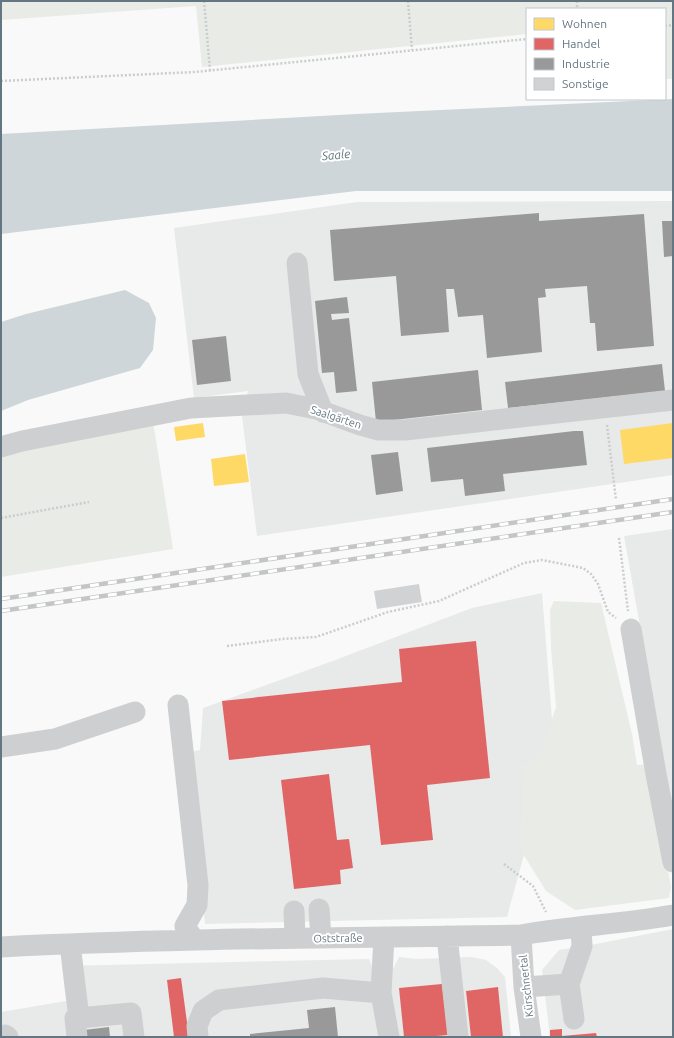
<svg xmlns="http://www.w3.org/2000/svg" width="674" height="1038" font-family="Ubuntu,sans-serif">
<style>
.built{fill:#e8e9e9}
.green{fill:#e8ebe6}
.water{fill:#ced6d9}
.homes{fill:#ffd966}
.shops{fill:#e06666}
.industry{fill:#999}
.building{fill:#d0d2d3}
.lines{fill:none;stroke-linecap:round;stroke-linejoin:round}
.path{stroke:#cbcccd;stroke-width:2.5;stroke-dasharray:2 2;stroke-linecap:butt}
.minor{stroke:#cecfd0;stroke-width:21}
.rail-casing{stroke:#c3c5c6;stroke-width:4.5}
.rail{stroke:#fff;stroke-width:3;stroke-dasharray:9;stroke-linecap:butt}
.labels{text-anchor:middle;stroke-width:4;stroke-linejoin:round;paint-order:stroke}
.street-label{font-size:11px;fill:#657683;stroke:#fff}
.water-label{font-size:12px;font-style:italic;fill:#60757c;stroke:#fff}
</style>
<rect width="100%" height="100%" fill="#f9f9f9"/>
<path class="built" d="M673,201V475L257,536L242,416L248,391L194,398L174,228L357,202Z
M673,529V812L624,536Z
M542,593L554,745L507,917L205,924L194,811L191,752L200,750L203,708L338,659L472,608Z
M673,929V1037H550L542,970L559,950L596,944Z
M399,957L417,959L472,957L486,960L497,968L505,977L511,1037H1V1012L66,1001L62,966L369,959L373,969H393Z"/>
<path class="green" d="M1,1H673V79H665V9H527V34L202,67L196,6L1,20Z
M153,421L173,549L1,577V456Z
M554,601L601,603L632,734L637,765L649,764L671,887L669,898L575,910L546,891L520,849L523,766L541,752L556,707L551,648L550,610Z"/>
<path class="water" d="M673,99V191H356L1,234V134L356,114Z
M125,290L149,303L156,318L153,350L140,368L28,400L1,411V322L26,314Z"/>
<path class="homes" d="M203,423L205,437L176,441L174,427Z
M673,423V458L624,464L620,430Z
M245,454L249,482L214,486L211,459Z"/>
<path class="shops" d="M476,641L490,778L427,785L433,840L381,845L370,745L229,760L222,701L402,682L399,649Z
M329,774L337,840L349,839L353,868L340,870L341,884L294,889L281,780Z
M181,978L189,1037H174L167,980Z
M442,984L448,1035L425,1037H404L399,988Z
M498,987L503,1037H471L466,991Z
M562,1029V1036L596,1033L597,1037H550V1030Z"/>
<path class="industry" d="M539,213V221L644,214L654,346L597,351L595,323H590L587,286L545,289L546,297L538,298L542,352L487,358L483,315L458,317L454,289H446L449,332L401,336L396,276L334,281L330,230Z
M662,221H673V256L664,257Z
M347,297L349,313L331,314L332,320L349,318L357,391L336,393L334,372L322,373L315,301Z
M226,336L231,381L197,385L192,340Z
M662,364L665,391L508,408L505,382Z
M478,370L482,410L376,422L372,382Z
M574,431H583L587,465L503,474L505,491L465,496L463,479L431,482L427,448Z
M398,452L403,491L376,495L371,455Z
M335,1007L338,1037H250V1034L309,1028L307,1010Z
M109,1027L110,1037H85L84,1030Z"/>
<path class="building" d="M419,584L422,602L377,609L374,591Z"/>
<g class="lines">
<path class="path" d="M204,1L210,70
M408,1L412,50
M577,1V9
M665,26L673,25
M1,81L195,72L527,39
M607,425L616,500
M1,518L89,502
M619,538L628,611
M227,646L282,639L316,637L388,612L439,601L524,563L542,560L583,568L591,574L598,584L608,612L616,618
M504,864L533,886L546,912"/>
<path class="minor" d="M297,263L308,374L323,412
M1,447L22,441L191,408L286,403L316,409L360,425L378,430H405L673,400
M631,629L656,774L673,862
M178,705L198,885L197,905L185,926L194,940
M1,747L55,739L135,712
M319,909L321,938
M294,911L295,938
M521,935L524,987L531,1037
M447,936L458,1037
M384,937L381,993L389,1037
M70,944L79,1018L131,1013L134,1037
M1,947C174,938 348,938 521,935C571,926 623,924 673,915
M569,984L582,946L581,927
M524,987L569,984L574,1019
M1,1036L5,1035L8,1037
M77,1037L75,1018H79
M198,1037L197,1026L203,1011L219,1000L323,988L381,993"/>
<g class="rail-casing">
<path id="rail" d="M1,599L673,499
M1,611L673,512"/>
</g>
<use href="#rail" class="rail"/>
</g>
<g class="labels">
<g class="street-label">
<text transform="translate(336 417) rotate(18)" y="4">Saalgärten</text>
<text transform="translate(338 938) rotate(-1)" y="4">Oststraße</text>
<text transform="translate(526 986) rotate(-96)" y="4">Kürschnertal</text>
</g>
<g class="water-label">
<text transform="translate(336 155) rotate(-5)" y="4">Saale</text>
</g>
</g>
<rect width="674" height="1038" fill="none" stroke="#657683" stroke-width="4"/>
<rect x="526" y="8" width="140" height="92" fill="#ffffff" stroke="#c1c8cd"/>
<rect x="534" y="18" width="20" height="12" fill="#ffd966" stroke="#c1c8cd"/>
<text x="562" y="28" font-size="12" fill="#657683">Wohnen</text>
<rect x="534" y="38" width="20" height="12" fill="#e06666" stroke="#c1c8cd"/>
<text x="562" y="48" font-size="12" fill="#657683">Handel</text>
<rect x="534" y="58" width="20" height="12" fill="#999999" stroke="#c1c8cd"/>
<text x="562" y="68" font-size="12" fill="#657683">Industrie</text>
<rect x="534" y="78" width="20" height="12" fill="#d0d2d3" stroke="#c1c8cd"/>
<text x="562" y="88" font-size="12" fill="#657683">Sonstige</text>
</svg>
